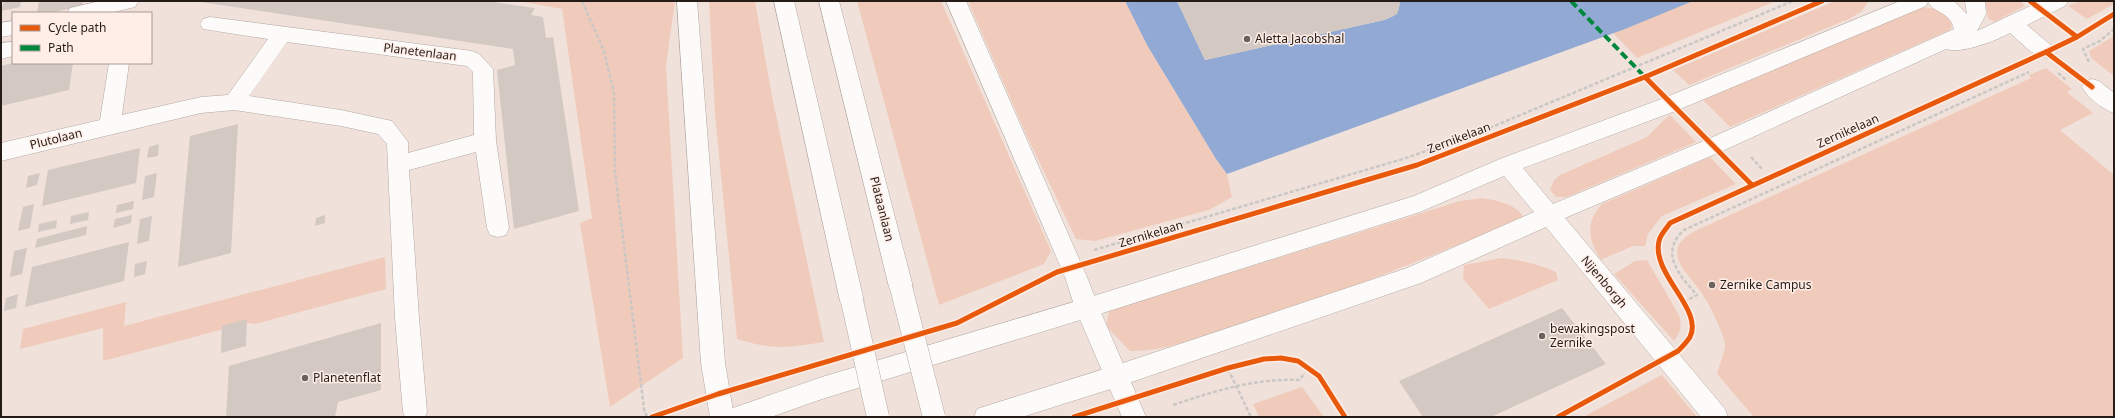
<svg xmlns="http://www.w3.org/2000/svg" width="2115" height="418" font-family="'Noto Sans',sans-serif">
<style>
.green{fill:#f0cbbb}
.water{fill:#92a9d3}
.building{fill:#d3c8c2}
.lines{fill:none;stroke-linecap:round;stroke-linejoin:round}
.minor-casing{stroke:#b3a8a3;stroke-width:1}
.major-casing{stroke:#b3a8a3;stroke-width:1}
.highway-casing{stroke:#b3a8a3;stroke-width:1}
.path{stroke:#cbc7c5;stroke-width:2.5;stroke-dasharray:4 2;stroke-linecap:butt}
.minor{fill:#fdfbfa;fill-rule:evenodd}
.major{fill:#fdfbfa;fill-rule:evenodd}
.highway{fill:#fdfbfa;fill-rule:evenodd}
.highway-bridge-casing{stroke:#b3a8a3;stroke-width:23;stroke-linecap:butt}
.highway-bridge{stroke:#fdfbfa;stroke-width:22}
.quiet{stroke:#00873e;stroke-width:4;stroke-dasharray:8 4;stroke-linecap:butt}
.cycleway-casing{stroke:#feeee7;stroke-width:8}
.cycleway{stroke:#e8590c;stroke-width:5}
.poi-dot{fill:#6c615c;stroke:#feeee7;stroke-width:1.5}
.labels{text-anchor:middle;stroke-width:3;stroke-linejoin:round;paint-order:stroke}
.poi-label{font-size:12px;fill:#251c18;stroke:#feeee7;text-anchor:start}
.street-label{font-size:12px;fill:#251c18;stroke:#feeee7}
</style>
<rect width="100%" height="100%" fill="#f0e2db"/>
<path class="green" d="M519,1H675L666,66L683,358L610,407L580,223L592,218L562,9Z
M709,1H755L772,96L824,342C786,348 774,350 737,339L715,114Z
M857,1H941L1051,251L1044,264L939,305Z
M968,1H1125L1147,45L1216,159L1227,174L1232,197L1209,210L1095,241L1076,239L1025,132Z
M1692,1H1776L1637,58L1613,33Z
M1835,1H1869L1862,11L1851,18L1689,85L1673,70Z
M1985,1H2020L2025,6L1994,22L1988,18Z
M2080,1H2114V4L2087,19L2068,6Z
M1918,8C1933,6 1946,11 1952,25L1950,30L1730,127L1702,99Z
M2114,36V76L2091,58L2089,51Z
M2046,68L2072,89L2067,92L2093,113L2060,130L2114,175V417H1754L1717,374C1719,365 1725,352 1725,344C1724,334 1709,304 1703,295C1689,273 1657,251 1695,231L2031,78L2029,75Z
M1670,115L1696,142L1567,197H1556L1550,190L1554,180L1560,175L1647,137L1664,120Z
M1710,157L1736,184L1662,216L1648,234L1645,246H1633L1601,260C1588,240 1585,222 1602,204Z
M1482,198C1496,200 1517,204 1524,218C1425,258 1326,300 1223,330C1193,339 1162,352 1130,351L1106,326L1109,311L1460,201Z
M385,257L386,289L255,324L247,323L103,361V328L20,349L23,329L126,302L124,326Z
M1501,258C1521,260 1537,264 1556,272L1558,280L1489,309L1463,279L1464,265Z
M1647,260L1679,315C1682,326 1681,332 1674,341L1614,274L1635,261Z
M1662,375L1697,417H1583Z
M1302,387L1324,417H1259L1253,404Z"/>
<path class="water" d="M1125,1H1177L1205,60L1384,20C1394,17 1401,12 1399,1H1693L1625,29L1227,174L1216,159L1147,45Z"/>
<path class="building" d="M4,1H21L20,7L1,11Z
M39,1H83V6L49,13H37Z
M194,1H486L535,8L531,15L543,17L546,38L553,37L579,211L514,229L497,70L515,65L513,49Z
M1177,1H1399L1400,4L1397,14L1384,20L1205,60Z
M13,63H73L69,90L1,106V66Z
M238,124L231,253L178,267L190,136Z
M159,144L158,156L147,158L149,147Z
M140,148L136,183L42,206L48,170Z
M40,173L37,185L26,188L28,176Z
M157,173L154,197L142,200L145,176Z
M134,201L133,209L116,213L117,205Z
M34,204L30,228L18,231L23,207Z
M89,212L88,220L70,224L71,216Z
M132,215L131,223L113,228L115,219Z
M325,215V223L315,226L316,218Z
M152,216L149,241L137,244L140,219Z
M57,220L56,228L38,232L39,224Z
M87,226L86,235L35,248L37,239Z
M129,242L124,281L25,307L32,267Z
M27,248L22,274L10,277L14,251Z
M147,261L145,274L134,277L135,264Z
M18,294L16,308L4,311L6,298Z
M1562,308L1606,364L1491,417H1423L1399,381Z
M247,319L246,346L221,353L222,326Z
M381,323V390L338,402L335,417H226L229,366Z"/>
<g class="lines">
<g class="minor-casing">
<path id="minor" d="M100,1H137L138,2L135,7L110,13H67L70,8Z
M1900,1H1954L1967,14L1965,1H1985L1986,14L1977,31L2041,1H2068L2065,6L2027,25L2053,47L2056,52L2053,57C2037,62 2022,43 2010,33C1995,41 1962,54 1946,49L1720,152L1565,218L1725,409L1728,417H1701L1546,227L1421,283L1117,387L1108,384L1105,376L1108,368L1407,268L1534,212L1504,176L1420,212L1087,318L1079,315L1075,308L1079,301L1087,298L1414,196L1500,159L1664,98ZM1928,2C1935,14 1950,11 1954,29L1706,140L1553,204L1523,168L1678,110L1926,6Z
M210,17L472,51L479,54L493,69L496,141L509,228L506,235L498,237L490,235L487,228L476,152L409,170L419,318L427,412L425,417H405L403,412L395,318L387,144L378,134L341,126L234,110L201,113L1,161V143L100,120L109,63H129L122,115L201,97L228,95L268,39L203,29L200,24L203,19ZM287,42L467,66L473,72L474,135L408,153V142L392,121L341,110L249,96Z
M13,21V35L1,37V23Z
M13,42V56L1,59V43Z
M2092,79L2099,81L2114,93V113C2102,109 2088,98 2082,87L2085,81Z"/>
</g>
<g class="major-casing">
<path id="major" d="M1087,298L1095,301L1099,308L1095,315L1087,318L822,399L771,417H727L730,409L822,377Z
M1117,365L1126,368L1129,376L1126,384L1117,387L1022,417H974L977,409L986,406Z"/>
</g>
<g class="highway-casing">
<path id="highway" d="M677,1H697L725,363L734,417H710L701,363Z
M774,1H794L864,301L860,308L852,311L844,308L840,301Z
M819,1H839L913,287L909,294L901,297L893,294L889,287Z
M946,1H966L1087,277L1099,308L1146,417H1122L1075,308L1065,277Z"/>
</g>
<path class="path" d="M582,1L604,51L614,93L615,172L644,409L647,417
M2089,62L2083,49L2100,41L2114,29
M2058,73L2066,80
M1751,157L1763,170
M1094,250L1403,159L1475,134L1793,1
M1684,302L1697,295C1679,275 1659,253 1684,230L2029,72
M1228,369L1251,417
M1173,405C1215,391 1255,378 1299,380L1305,373"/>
<use href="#minor" class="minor"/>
<use href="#major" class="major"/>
<use href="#highway" class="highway"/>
<g class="highway-bridge-casing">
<path id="highway-bridge" d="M901,287L934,417
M852,301L878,417"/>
</g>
<use href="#highway-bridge" class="highway-bridge"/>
<path class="quiet" d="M1571,1L1645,77"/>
<g class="cycleway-casing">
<path id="cycleway" d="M2030,1L2077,37
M2046,52L2092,87
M1645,77L1752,185
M652,417L718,394L957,323L1057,272L1417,165L1645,77L1822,1
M1074,417L1228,368L1264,359L1281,358L1298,361L1319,376L1345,417
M1558,417L1678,351C1682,347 1687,342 1690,337C1704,309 1651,274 1659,241C1660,235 1667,228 1670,223L2046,52L2077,37L2114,14"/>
</g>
<use href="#cycleway" class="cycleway"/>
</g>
<g class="poi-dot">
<circle cx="1247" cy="39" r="4"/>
<circle cx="1712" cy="285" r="4"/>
<circle cx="1542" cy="336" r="4"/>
<circle cx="305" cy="378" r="4"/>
</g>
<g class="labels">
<g class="poi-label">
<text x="1255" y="43">Aletta Jacobshal</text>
<text x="1720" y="289">Zernike Campus</text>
<text x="1550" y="333">bewakingspost<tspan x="1550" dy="14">Zernike</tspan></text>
<text x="313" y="382">Planetenflat</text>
</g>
<g class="street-label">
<text transform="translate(420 52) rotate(7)" y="4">Planetenlaan</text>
<text transform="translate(1848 131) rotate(-24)" y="4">Zernikelaan</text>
<text transform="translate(1459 138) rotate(-21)" y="4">Zernikelaan</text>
<text transform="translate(56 139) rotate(-14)" y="4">Plutolaan</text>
<text transform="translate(882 209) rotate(76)" y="4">Plataanlaan</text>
<text transform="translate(1151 234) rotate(-17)" y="4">Zernikelaan</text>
<text transform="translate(1604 282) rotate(50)" y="4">Nijenborgh</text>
</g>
</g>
<rect width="2115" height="418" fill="none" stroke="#251c18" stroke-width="4"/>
<rect x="12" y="12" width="140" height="52" fill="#feeee7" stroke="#a79a94"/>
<rect x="20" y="25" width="20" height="6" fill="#e8590c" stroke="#a79a94"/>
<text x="48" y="32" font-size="12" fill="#251c18">Cycle path</text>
<rect x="20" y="45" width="20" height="6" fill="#00873e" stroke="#a79a94"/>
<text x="48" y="52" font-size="12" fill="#251c18">Path</text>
</svg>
